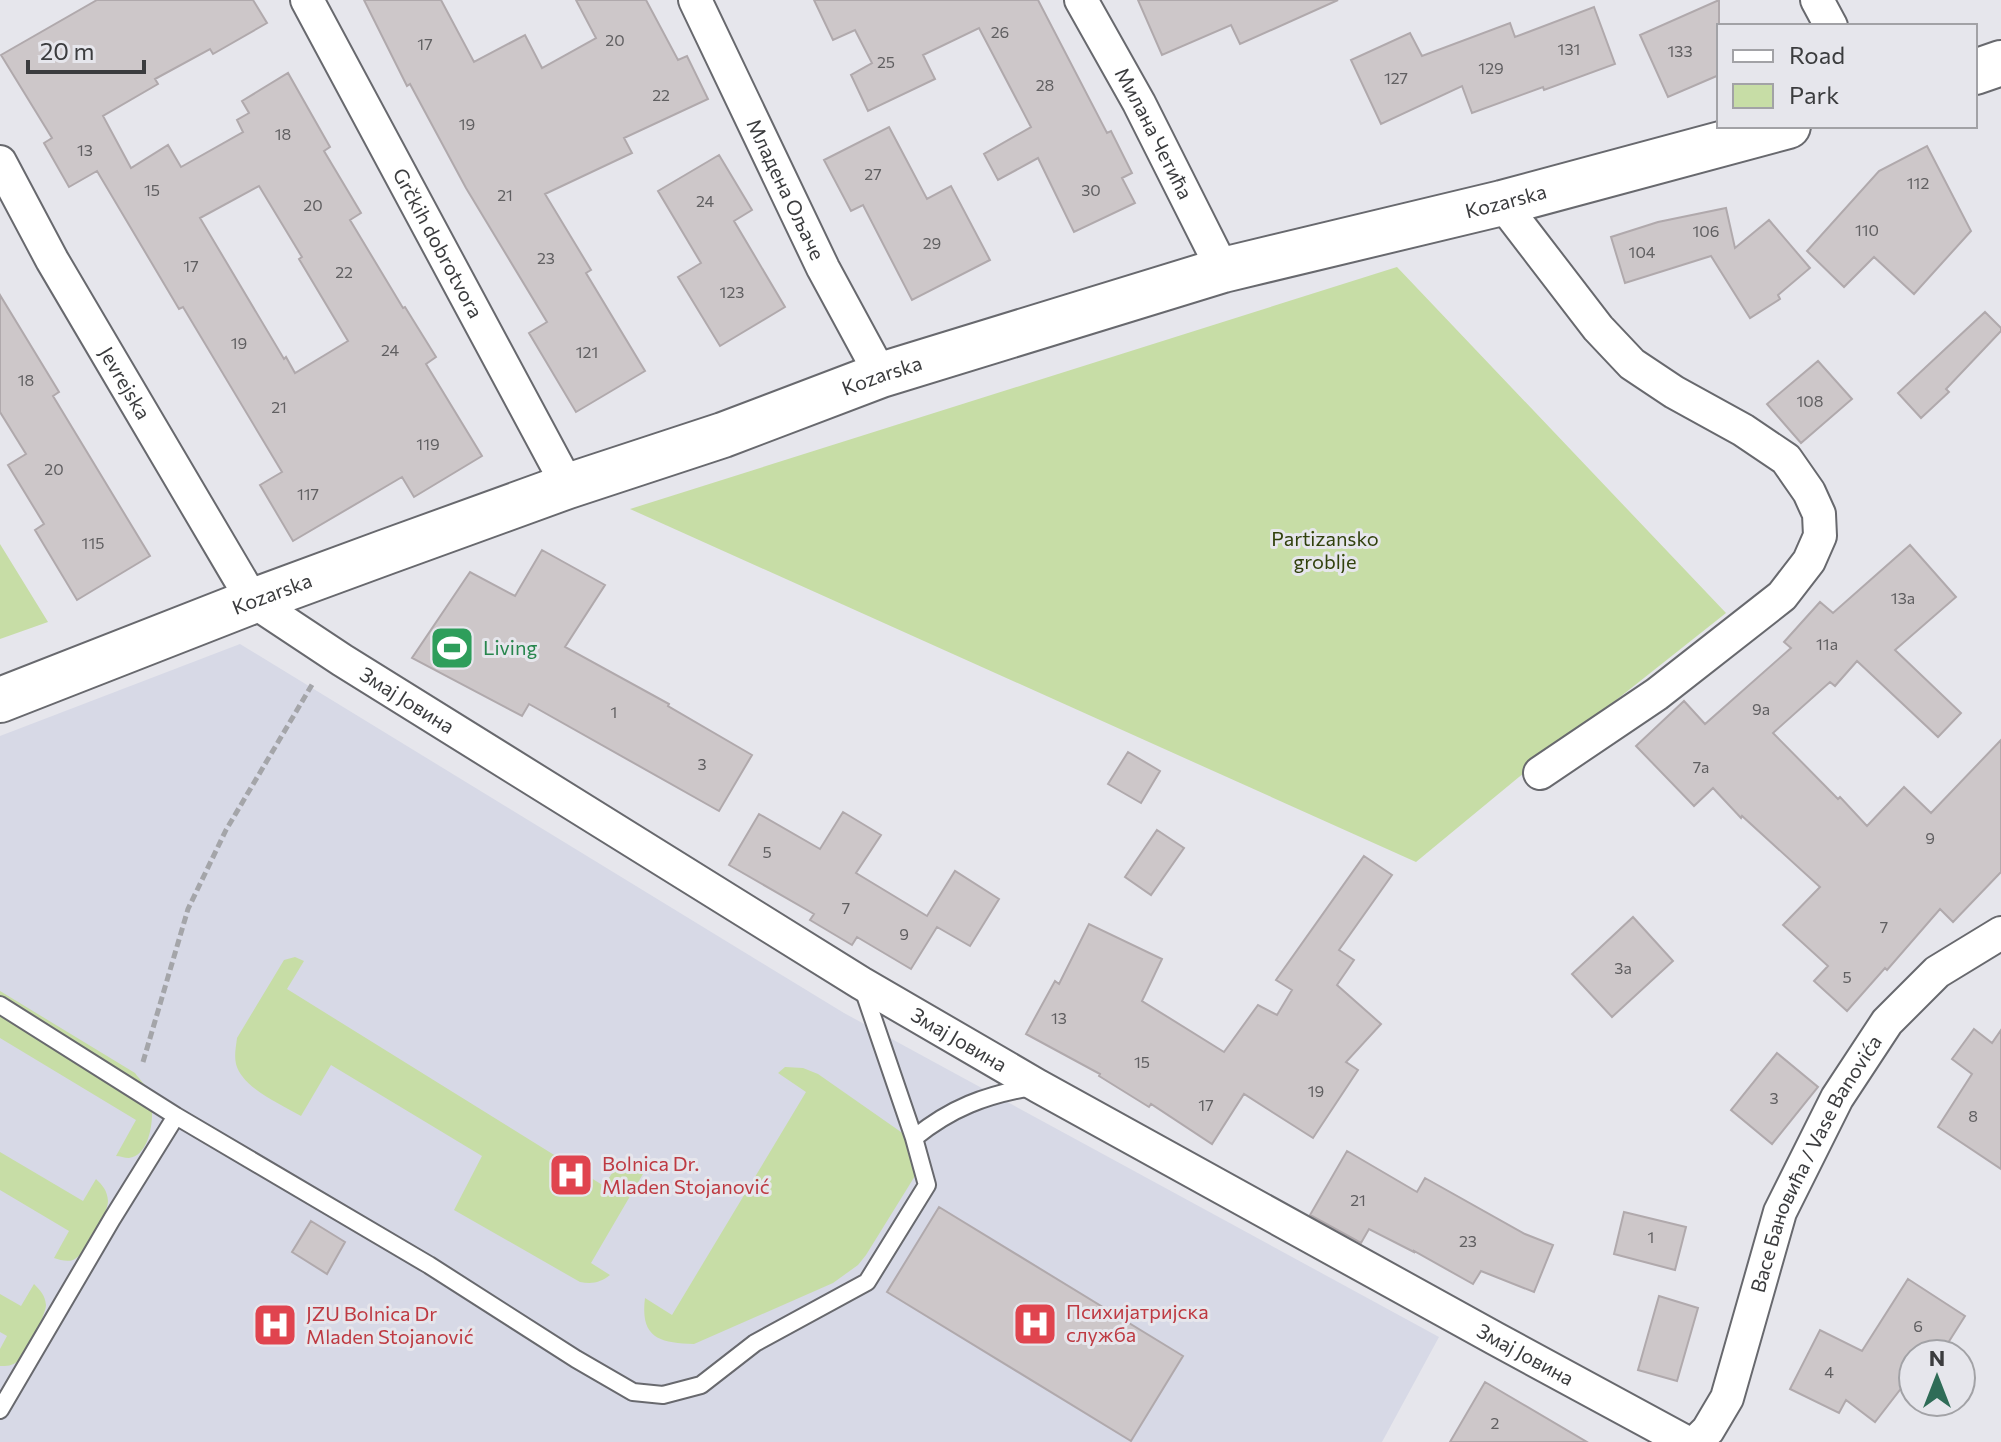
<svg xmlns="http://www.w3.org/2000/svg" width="2001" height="1442" font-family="Commissioner,sans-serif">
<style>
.built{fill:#d7d9e6}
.green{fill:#c7dda6}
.building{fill:#cdc7c9;stroke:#b0a9ac;stroke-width:2;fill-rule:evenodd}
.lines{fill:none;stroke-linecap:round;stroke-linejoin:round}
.lane-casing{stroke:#68696e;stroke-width:20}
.street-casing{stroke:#68696e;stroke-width:36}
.secondary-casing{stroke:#68696e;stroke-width:48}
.path{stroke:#a4a5a9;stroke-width:5;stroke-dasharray:8 4;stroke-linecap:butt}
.lane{stroke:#fff;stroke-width:16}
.street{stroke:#fff;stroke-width:32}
.secondary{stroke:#fff;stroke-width:44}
.labels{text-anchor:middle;stroke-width:6;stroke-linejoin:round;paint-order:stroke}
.number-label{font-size:16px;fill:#605f61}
.street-label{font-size:20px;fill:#3b3c3e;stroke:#e6e6ec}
.park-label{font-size:20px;fill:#31410d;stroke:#e6e6ec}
.leisure-label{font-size:20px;fill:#27864d;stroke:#e6e6ec;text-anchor:start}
.health-label{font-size:20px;fill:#be3a42;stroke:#e6e6ec;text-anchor:start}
</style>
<rect width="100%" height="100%" fill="#e6e6ec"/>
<path class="built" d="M240,644L844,1013L1439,1337L1382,1442H0V736Z"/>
<path class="green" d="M1397,267L1726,613L1519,777L1416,862L630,509Z
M0,544L48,622L0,639Z
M295,957L304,961L287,989L604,1186L620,1160L643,1174L591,1263L610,1275C600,1283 592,1284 580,1282L454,1210L482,1156L331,1065L301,1116C281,1104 242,1088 236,1064C234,1055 236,1047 237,1038L284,960Z
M0,991L135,1073C140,1080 148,1087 150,1095C155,1112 152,1155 129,1158C124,1158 120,1156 116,1156L136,1120L0,1038Z
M785,1067L803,1068L818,1074L921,1146L923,1163L866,1255L858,1265L833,1283L694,1344C659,1343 640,1338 645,1298L672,1315L806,1092L778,1073Z
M0,1152L83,1201L96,1179C103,1186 107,1190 108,1201C108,1213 85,1256 73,1260C67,1262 60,1260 54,1258L69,1231L0,1190Z
M34,1284C40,1290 45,1295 46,1305C46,1315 25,1355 18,1361C12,1366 7,1366 0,1366V1349L7,1336L0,1332V1294L21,1306Z"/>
<path class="building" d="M97,0H253L267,23L213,54L210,49L155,79L158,84L103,116L131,168L168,145L181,167L243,132L237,120L249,113L242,101L288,73L330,147L324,151L361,213L350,220L403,308L405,307L436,357L426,364L482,456L414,497L402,477L293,541L260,485L282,472L183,307L179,309L97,171L69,187L44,143L52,138L1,55ZM259,186L302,257L299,259L348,341L295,373L286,357L284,359L200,218Z
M364,0H441L474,62L525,35L542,68L596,38L576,0H646L678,60L687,56L708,99L624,138L632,153L545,194L591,270L586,273L645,371L576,412L529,333L547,322L466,188L410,84L407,86Z
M814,0H1038L1107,133L1111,131L1132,173L1122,178L1135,203L1074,232L1038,158L998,180L984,154L1031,127L979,28L923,55L935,79L868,111L851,75L872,63L855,30L833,40Z
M1138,0H1338L1240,44L1231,25L1162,55Z
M1719,0V75L1668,97L1640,35Z
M1594,7L1615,64L1544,90L1543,87L1472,113L1462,86L1381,124L1351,60L1410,33L1422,56L1510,23L1515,37Z
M889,127L927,199L951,186L990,260L912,300L863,205L851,211L824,160Z
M1927,146L1971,231L1914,294L1874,257L1844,287L1807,251L1879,171Z
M719,155L752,210L734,221L785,307L720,346L678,277L701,263L658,191Z
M1726,208L1735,248L1769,220L1810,268L1778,295L1780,299L1750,318L1711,256L1625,283L1611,237L1658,222Z
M0,295L59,392L53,396L150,556L77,600L35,530L44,524L8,465L26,454L0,412Z
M1985,312L2001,328V331L1946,389L1949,392L1921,418L1898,393Z
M1818,361L1852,399L1801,443L1767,404Z
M1910,545L1956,597L1895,650L1961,713L1938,737L1857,661L1835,686L1830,682L1773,733L1838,799L1840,797L1867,826L1904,787L1931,813L2001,740V872L1953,922L1940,909L1887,970L1885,968L1847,1011L1814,981L1828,966L1783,925L1820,887L1742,816L1741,818L1713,788L1694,806L1636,746L1684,701L1705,724L1791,648L1784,642L1820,602L1833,613Z
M542,550L605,585L565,647L669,704L668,706L752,755L719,811L529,704L522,716L412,658L470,572L515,596Z
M1128,752L1160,771L1141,803L1108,784Z
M843,812L881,835L856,873L927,916L955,871L999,899L970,946L937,927L911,969L857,937L852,945L810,920L814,914L729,865L759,814L820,849Z
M1157,830L1184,848L1151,895L1125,877Z
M1364,856L1392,875L1339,950L1354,960L1337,985L1381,1024L1346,1062L1358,1070L1313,1138L1244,1094L1212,1144L1151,1104L1149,1107L1099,1076L1100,1074L1026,1034L1055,981L1059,984L1089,924L1162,959L1142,1001L1224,1052L1258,1005L1277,1015L1292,990L1276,980Z
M1633,917L1673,961L1612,1017L1572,974Z
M1974,1029L1992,1043L2001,1030V1169L1938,1127L1972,1074L1952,1059Z
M1777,1053L1818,1087L1772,1144L1731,1110Z
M1347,1151L1417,1192L1425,1178L1525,1234L1553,1245L1534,1292L1481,1271L1473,1284L1414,1251V1252L1369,1229L1361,1243L1310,1215Z
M939,1207L1183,1356L1131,1441L887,1292Z
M1624,1212L1686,1227L1675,1270L1614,1254Z
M311,1221L345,1242L327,1274L292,1252Z
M1908,1279L1965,1316L1941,1354H1913V1373L1875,1422L1846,1400L1839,1413L1790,1389L1820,1330L1862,1351Z
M1659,1296L1698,1308L1677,1381L1638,1370Z
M1485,1382L1587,1442H1450Z"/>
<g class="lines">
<g class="lane-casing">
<path id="lane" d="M0,1005L176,1116L429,1265L576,1359L633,1392L663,1395L701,1385L755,1343L867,1282L927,1185L914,1138L862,986
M914,1138C951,1108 985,1095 1032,1087
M0,1410L112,1219L176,1116"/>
</g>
<g class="street-casing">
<g id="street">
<path id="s1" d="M307,0L568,486"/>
<path id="s2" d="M695,0L823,268L881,375"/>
<path id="s3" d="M1081,0L1139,103L1223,270"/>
<path d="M1817,0L1831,26"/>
<path id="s4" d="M0,162L52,260L253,601L342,660L861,983L1038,1086L1496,1339L1686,1442"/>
<path d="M1502,203L1598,328L1632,364L1674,392L1743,430L1786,459L1809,492L1819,514L1820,536L1809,561L1782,596L1657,694L1540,773"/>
<path id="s5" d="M1696,1442L1708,1430L1727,1398L1780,1212L1837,1098L1887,1022L1937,972L2001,933"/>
</g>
</g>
<g class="secondary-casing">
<g id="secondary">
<path d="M1975,72L2001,63"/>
<path id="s6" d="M0,700L253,601L386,552L568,486L723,435L881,375L1223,270L1502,203L1788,126"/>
</g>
</g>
<path class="path" d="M143,1062L188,909L226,830L313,683"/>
<use href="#lane" class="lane"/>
<use href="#street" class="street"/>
<use href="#secondary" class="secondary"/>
</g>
<defs>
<g id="stadium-square" transform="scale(2.3)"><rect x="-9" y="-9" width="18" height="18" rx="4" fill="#2e9e5b" stroke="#e6e6ec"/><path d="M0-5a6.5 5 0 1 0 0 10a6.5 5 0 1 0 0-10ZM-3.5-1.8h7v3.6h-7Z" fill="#fff"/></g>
<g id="hospital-square" transform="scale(2.3)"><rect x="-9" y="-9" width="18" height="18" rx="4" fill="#e0444e" stroke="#e6e6ec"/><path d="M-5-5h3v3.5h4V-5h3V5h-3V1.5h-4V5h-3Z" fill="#fff"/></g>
</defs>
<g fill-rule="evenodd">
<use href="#stadium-square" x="452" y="648"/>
<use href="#hospital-square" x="571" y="1175"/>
<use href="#hospital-square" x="1035" y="1324"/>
<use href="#hospital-square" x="275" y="1325"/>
</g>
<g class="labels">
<g class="number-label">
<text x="1000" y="38">26</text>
<text x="615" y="46">20</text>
<text x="425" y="50">17</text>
<text x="1569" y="55">131</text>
<text x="1680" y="57">133</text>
<text x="886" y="68">25</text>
<text x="1491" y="74">129</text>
<text x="1396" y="84">127</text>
<text x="1045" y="91">28</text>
<text x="661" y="101">22</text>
<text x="467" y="130">19</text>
<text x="283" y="140">18</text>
<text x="85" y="156">13</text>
<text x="873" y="180">27</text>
<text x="1918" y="189">112</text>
<text x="152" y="196">15</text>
<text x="1091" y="196">30</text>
<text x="505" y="201">21</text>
<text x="705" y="207">24</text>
<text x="313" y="211">20</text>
<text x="1867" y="236">110</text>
<text x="1706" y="237">106</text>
<text x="932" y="249">29</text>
<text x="1642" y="258">104</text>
<text x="546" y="264">23</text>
<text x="191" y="272">17</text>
<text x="344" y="278">22</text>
<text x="732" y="298">123</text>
<text x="239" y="349">19</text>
<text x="390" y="356">24</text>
<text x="587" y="358">121</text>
<text x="26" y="386">18</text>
<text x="1810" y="407">108</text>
<text x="279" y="413">21</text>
<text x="428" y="450">119</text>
<text x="54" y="475">20</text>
<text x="308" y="500">117</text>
<text x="93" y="549">115</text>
<text x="1903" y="604">13a</text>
<text x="1827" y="650">11a</text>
<text x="1761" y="715">9a</text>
<text x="614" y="718">1</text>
<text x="702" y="770">3</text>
<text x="1701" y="773">7a</text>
<text x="1930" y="844">9</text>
<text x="767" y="858">5</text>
<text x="846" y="914">7</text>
<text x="1884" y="933">7</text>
<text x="904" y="940">9</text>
<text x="1623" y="974">3a</text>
<text x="1847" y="983">5</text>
<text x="1059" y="1024">13</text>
<text x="1142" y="1068">15</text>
<text x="1316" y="1097">19</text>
<text x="1774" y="1104">3</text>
<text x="1206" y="1111">17</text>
<text x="1973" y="1122">8</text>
<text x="1358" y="1206">21</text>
<text x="1651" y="1243">1</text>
<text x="1468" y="1247">23</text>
<text x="1918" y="1332">6</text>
<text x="1829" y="1378">4</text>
<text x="1495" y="1429">2</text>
</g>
<g class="street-label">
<text dy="7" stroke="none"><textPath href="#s3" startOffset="152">Милана Четића</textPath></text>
<text dy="7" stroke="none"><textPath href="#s2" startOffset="210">Младена Ољаче</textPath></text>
<text dy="7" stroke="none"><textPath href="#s6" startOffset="1588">Kozarska</textPath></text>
<text dy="7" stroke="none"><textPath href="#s1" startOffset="276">Grčkih dobrotvora</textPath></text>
<text dy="7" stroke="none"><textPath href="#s6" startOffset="940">Kozarska</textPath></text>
<text dy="7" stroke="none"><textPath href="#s4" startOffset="254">Jevrejska</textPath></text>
<text dy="7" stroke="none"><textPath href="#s6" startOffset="292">Kozarska</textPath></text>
<text dy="7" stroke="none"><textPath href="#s4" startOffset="690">Змај Јовина</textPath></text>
<text dy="7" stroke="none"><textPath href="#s4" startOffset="1338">Змај Јовина</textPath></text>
<text dy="7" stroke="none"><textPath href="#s5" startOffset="306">Васе Бановића / Vase Banovića</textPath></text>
<text dy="7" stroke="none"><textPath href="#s4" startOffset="1986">Змај Јовина</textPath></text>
</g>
<g class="park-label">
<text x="1325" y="546">Partizansko<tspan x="1325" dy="23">groblje</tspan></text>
</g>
<g class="leisure-label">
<text x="483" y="655">Living</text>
</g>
<g class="health-label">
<text x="602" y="1171">Bolnica Dr.<tspan x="602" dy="23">Mladen Stojanović</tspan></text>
<text x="1066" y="1319">Психијатријска<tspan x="1066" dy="23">служба</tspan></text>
<text x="306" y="1321">JZU Bolnica Dr<tspan x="306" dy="23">Mladen Stojanović</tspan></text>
</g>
</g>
<rect x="1717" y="24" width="260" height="104" fill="#e6e6ec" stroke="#a2a2a6" stroke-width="2"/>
<rect x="1733" y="50" width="40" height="12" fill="#ffffff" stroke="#a2a2a6" stroke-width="2"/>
<text x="1789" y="64" font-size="24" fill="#3b3c3e">Road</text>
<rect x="1733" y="84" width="40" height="24" fill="#c7dda6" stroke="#a2a2a6" stroke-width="2"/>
<text x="1789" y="104" font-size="24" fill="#3b3c3e">Park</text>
<g transform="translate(1937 1378)"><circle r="38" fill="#e6e6ec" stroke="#a2a2a6" stroke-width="2"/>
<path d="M0-6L14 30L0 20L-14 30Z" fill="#2f6c57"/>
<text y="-12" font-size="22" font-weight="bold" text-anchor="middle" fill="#3b3c3e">N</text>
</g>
<path d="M28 60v12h116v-12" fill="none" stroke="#3b3c3e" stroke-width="4"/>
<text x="40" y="60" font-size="24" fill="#3b3c3e" stroke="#e6e6ec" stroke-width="6" paint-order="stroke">20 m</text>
</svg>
